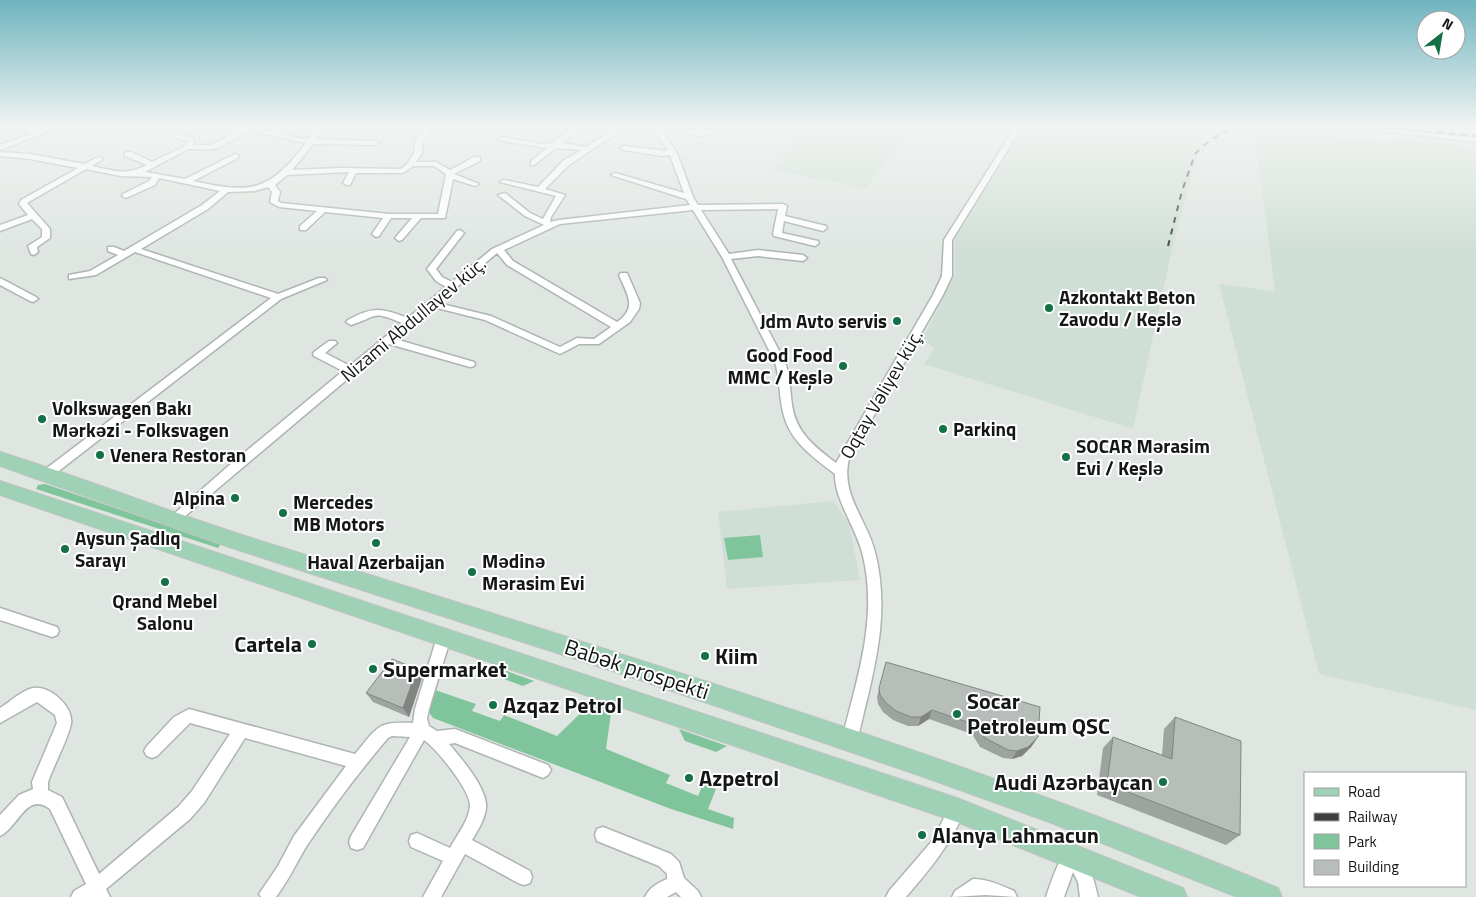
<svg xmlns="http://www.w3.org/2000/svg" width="1476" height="897" font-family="'Titillium Web',sans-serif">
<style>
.built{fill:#d0dfd5}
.green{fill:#80c49c}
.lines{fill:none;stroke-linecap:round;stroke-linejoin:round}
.street-casing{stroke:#aeb5b0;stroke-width:3}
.primary-casing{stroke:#c2c3c2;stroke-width:2}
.street{fill:#fff;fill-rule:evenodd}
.primary{fill:#9ed1b5;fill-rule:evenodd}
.rail{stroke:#3d413f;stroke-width:2;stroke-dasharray:6 6;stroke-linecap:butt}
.wall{fill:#9da39f}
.shaded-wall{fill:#808582}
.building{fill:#b7beb9;stroke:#808582}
.poi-dot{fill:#137146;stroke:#fff;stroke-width:2}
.labels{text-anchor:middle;stroke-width:4;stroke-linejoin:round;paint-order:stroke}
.poi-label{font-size:19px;font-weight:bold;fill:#141715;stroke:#fff;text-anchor:start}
.street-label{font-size:19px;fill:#141715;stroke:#fff}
.near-poi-label{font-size:22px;font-weight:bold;fill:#141715;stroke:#fff;text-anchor:start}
.near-street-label{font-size:22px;fill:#141715;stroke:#fff}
</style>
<rect width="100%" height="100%" fill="#dfe6e2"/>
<path class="built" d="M807,127H910L866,188L772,170Z
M1026,127H1144L1202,138L1172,249L1133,429L924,364L934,348L922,340L955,275V239Z
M1261,130L1397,143L1395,138L1476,148V710L1319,674L1219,284L1275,291L1257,152Z
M833,501L849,523L860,580L727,589L718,512Z"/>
<path class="green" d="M45,484L221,544L218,548L36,489L38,485Z
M760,535L763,557L728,560L724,538Z
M493,666L534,681L523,686L496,676Z
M435,690L476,704L472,711L500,721L504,715L557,736L594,700L612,706L606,749L670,775L666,783L698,796L703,784L716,789L708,809L734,818L733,829L671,809L433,718L428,711Z
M679,729L727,746L716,752L685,741Z"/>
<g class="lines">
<g class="street-casing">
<path id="street" d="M18,127H28L37,132L49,127H60L0,150V145L31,134Z
M78,127H87L90,130L86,132Z
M246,127C266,127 287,139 309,139L319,127H326L316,139L375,141L379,143L375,145L313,144L292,170L338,168L401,169L408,163L414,153L415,141L427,127H434L423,141L422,153L416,162H436L450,170L474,157H480V161L454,174L479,184L475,186L453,179L445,218H421L402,240L399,241L395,238L412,218H391L379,236L376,237L372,234L383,218L325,212L306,230H300V226L317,211L279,207L270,202L272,192L268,187L255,191L228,192L208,209L141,249L278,294L319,278H325L327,280L281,299L51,477H43L41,474L43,471L271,298L135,252L96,275L69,279V275L90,271L118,255L108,251V247H114L124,251L202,205L220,191L159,178L155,185L126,198L122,196L123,194L149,181L152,177L121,176L86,169L27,203L50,229V238L37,247L38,252L34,255L31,254L28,246L42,237V229L32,219L0,231V225L28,215L19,204L21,200L78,168L30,159L0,156V152L30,154L84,164L99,157L103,159L92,166C115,171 125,176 147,165L125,156V152H131L152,162L187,145V141L171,136V132L193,138L194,145H211ZM250,131L306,143C269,192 251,194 193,181L238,158L239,156L235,154L185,179L145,172L188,149H215ZM413,166H434L446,174L438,214H389L281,203L278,201L280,192L275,185L287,175L349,172L343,183L347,185H350L356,173H403Z
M477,127H484L478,133L474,131Z
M571,127H579L562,143L586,147L617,127H626L569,165L545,189L565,195L551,217L550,222L559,220L690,205L686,199L611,175L615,173L684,193L670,155L662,156L624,150L620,148L624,146L668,151L652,127H659L677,153L693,197L698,205L783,204L787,206L785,216L826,226L827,228L823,231L784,221L782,233L818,241L819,243L815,246L774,236L773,234L778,209L701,210L729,254L758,250L803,255L807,258L803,261L758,256L731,259L785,362C790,376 790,390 792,405C796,433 815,447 836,463L933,295L942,276L944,240L1015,127H1022L952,240V276L943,295L849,459C840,494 867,520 875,552C888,603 879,650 867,700C863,714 861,730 855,744L850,746L845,744L842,739C857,679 878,618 863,556C857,529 834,499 835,474C813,457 789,441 783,412C779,396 780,379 775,362L722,257L693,210L560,224L504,250L513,261L617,322C638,308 627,294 619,275L621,273H627L640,303L639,309L630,322L599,344H579L560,354L485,320L433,307L395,339L474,362L475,364L474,366L470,367L389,344L177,523L173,525L169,523L167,520L233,462L343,371L314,356L313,354L314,352L329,341H335L337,343L325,353L350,366L402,323C371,310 379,316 351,325L346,322L348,320C373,306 382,308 408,318L446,287L436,281L427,269L457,231L460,230L464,233L436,269L442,277L452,282L492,249L544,225L525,216L498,195L505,193L530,213L543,219L556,196L500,182L504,180L538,187L563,161L581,150L556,148L534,165H531V161L547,148L501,141L497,139L501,137L542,144L553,143ZM497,253L507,265L611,327L594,339L577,338L560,347L491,316L438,303Z
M681,127C688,127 693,133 701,132C709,131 712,127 721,127C709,138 692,140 681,127Z
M1343,127H1371L1476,138V142Z
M0,278L36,297L38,299L33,302L30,301L0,285Z
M0,608L57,627L59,631L57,635L52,637L0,620Z
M444,631L449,633L451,637L429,709L427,719L429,726L437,731L455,729L548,765L551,770L548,775L543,778L455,743L449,744C461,758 488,789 486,808C485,819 478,830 472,840L530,871L532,877L530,883L524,885L518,883L465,854L441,897H423L443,861L411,847L409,841L411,835L417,833L450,848C457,835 469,820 470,806C471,791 437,749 424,740L363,848L357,850L351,848L349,842L351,836L410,737L392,736L388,738C359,772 331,809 306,847C296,864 288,881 276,897H261L259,894L278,866L294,836L346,766L245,738L204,803L190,819L106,889L110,897H71L74,891L86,884L50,809C26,791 18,828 0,836V815L19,795L33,789L32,782L57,723L55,715L37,702L0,723V708C10,702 22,690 33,688C50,685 74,707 71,724C67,741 54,765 48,782V790L62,797L99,874L178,807L192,791L230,734L190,723L157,756L152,758L147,756L144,751L147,746L174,717L189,709L355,754C378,727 376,721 413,723L415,709L437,637L439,633Z
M957,802L963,804L965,810C951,844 930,869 906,897H886L889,891L933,840L951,804Z
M603,827L671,854L679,862L684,878L698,891L701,897H681L676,892L667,897H645C650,887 658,883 667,879V874L659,866L597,841L595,835L597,829Z
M1074,847L1080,849L1082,853L1094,881L1098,897H1080L1078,882L1073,872L1064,897H1046C1051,883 1059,853 1074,847Z
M973,879C988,879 1000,885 1014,891L1017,897L985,895L952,897L955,891Z"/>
</g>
<g class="primary-casing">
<path id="primary" d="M0,452C71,474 141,501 212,525C253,539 294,551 335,564C652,664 971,760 1278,888L1282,897H1237L1049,822L921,776L628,676L229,547L0,466Z
M0,481L957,798L1183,888L1187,897H1141L957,822L0,495Z"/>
</g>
<use href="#street" class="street"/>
<use href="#primary" class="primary"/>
<path class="rail" d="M1377,127L1476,136
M1168,246L1182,191L1195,154L1204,145L1223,132L1242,127"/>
</g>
<path class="wall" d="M886,662L1032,746L1022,756L1012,759L1003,758L980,747L972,734L929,719L918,726H908L893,720L883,712L878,704L877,697Z
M422,678L409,717L373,702L366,693Z
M1175,717L1240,835L1226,845L1097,795L1103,748L1113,737L1162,755L1164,729Z"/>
<path class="shaded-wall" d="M417,669L422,678L409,717L403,708Z
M932,710L929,719L918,726L921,717Z
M1038,737L1032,746L1022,756L1012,759L1017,751Z"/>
<path class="building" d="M392,659L417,669L403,708L366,693Z
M886,662L1040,707L1038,737L1028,747L1017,751L1008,750L985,738L976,725L932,710L921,717H911L896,711L886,703L880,695L879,688Z
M1175,717L1241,741L1240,835L1107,784L1113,737L1172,759Z"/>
<linearGradient id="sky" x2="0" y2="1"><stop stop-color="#6fb4bf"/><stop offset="0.5" stop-color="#f1f4f2"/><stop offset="1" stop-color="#f1f4f2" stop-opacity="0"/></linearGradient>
<rect width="1476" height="253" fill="url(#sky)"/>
<g class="poi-dot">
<circle cx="1049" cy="308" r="5"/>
<circle cx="897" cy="321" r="5"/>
<circle cx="843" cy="366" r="5"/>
<circle cx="42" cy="419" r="5"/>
<circle cx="943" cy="429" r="5"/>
<circle cx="100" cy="455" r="5"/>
<circle cx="1066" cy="457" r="5"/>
<circle cx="235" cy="498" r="5"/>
<circle cx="283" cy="513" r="5"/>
<circle cx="376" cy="543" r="5"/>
<circle cx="65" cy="549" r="5"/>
<circle cx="472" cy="572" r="5"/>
<circle cx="165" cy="582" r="5"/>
<circle cx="312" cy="644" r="5"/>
<circle cx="705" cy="656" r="5"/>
<circle cx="373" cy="669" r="5"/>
<circle cx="493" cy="705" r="5"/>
<circle cx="957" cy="714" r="5"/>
<circle cx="689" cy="778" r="5"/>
<circle cx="1163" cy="782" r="5"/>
<circle cx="922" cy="835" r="5"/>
</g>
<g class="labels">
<g class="poi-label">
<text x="1059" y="304">Azkontakt Beton<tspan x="1059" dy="22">Zavodu / Keşlə</tspan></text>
<text x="887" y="328" text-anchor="end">Jdm Avto servis</text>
<text x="833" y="362" text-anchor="end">Good Food<tspan x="833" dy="22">MMC / Keşlə</tspan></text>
<text x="52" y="415">Volkswagen Bakı<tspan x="52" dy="22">Mərkəzi - Folksvagen</tspan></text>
<text x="953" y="436">Parkinq</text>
<text x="1076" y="453">SOCAR Mərasim<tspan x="1076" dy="22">Evi / Keşlə</tspan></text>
<text x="110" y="462">Venera Restoran</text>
<text x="225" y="505" text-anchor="end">Alpina</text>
<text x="293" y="509">Mercedes<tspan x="293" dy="22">MB Motors</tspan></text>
<text x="75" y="545">Aysun Şadlıq<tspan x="75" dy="22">Sarayı</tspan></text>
<text x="482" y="568">Mədinə<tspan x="482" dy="22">Mərasim Evi</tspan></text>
<text x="376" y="569" text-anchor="middle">Haval Azerbaijan</text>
<text x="165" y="608" text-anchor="middle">Qrand Mebel<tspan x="165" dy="22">Salonu</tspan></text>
</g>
<g class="street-label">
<text transform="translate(413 319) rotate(-40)" y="7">Nizami Abdullayev küç.</text>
<text transform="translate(881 394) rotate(-60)" y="7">Oqtay Vəliyev küç.</text>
</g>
<g class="near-poi-label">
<text x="302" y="652" text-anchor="end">Cartela</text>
<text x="715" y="664">Kiim</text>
<text x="383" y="677">Supermarket</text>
<text x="967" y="709">Socar<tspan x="967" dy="25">Petroleum QSC</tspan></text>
<text x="503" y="713">Azqaz Petrol</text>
<text x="699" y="786">Azpetrol</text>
<text x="1153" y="790" text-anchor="end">Audi Azərbaycan</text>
<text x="932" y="843">Alanya Lahmacun</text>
</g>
<g class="near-street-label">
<text transform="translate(637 669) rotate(18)" y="8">Babək prospekti</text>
</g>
</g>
<rect x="1304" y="772" width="162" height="115" fill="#ffffff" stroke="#a1a2a1"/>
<rect x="1314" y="788" width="25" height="8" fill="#9ed1b5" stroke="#a1a2a1"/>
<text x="1348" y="797" font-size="15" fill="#141715">Road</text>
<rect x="1314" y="813" width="25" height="8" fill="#3d413f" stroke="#a1a2a1"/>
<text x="1348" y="822" font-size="15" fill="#141715">Railway</text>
<rect x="1314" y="834" width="25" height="15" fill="#80c49c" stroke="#a1a2a1"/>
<text x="1348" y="847" font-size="15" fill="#141715">Park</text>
<rect x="1314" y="860" width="25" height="15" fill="#b7beb9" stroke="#a1a2a1"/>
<text x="1348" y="872" font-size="15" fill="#141715">Building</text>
<g transform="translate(1441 35) rotate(31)"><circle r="24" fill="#ffffff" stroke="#a1a2a1"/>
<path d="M0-4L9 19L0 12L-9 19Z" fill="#137146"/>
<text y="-8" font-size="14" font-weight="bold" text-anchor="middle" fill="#141715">N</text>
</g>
</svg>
